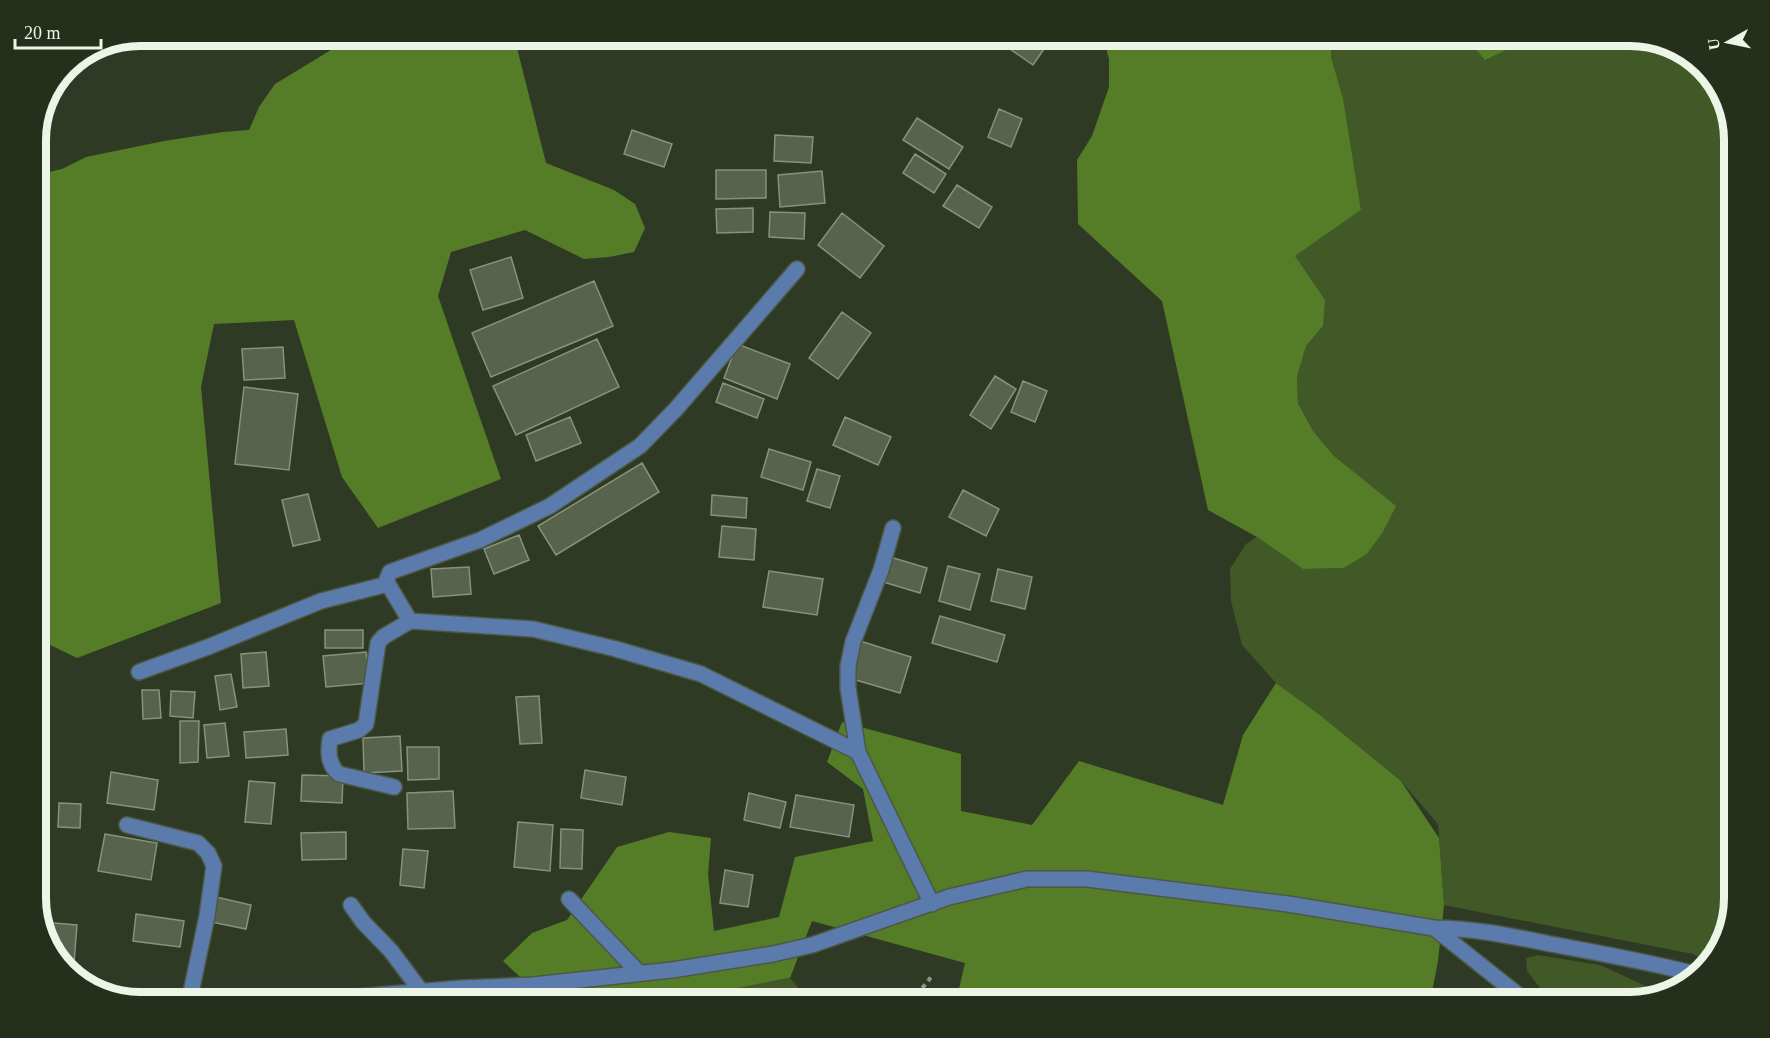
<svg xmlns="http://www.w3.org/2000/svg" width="1770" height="1038" font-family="Georgia,serif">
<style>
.green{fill:#405927}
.forest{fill:#557d28}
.building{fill:#57634d;stroke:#86937b;stroke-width:1.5}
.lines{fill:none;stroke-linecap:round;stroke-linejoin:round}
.minor-casing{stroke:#4d5844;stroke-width:18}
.path{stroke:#8f9887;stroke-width:4;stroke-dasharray:4.5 4.5;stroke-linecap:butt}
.minor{stroke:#5a7bab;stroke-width:15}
.rim{fill:none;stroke:#edf5e7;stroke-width:8}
</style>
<rect width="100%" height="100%" fill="#2f3a25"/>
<path class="green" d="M1331,36H1469L1468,41L1510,48L1526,36H1629L1682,50L1720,88L1734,134V897L1720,950L1708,962L1693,954L1444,905L1438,824L1401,781L1320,715L1276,683L1242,645L1231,601L1230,569L1246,544L1257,537L1303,569L1344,568L1367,554L1383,532L1395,506L1333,455L1313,431L1298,402L1297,377L1306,346L1323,326L1295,256L1361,210L1343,98L1331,57Z
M1538,955L1600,965L1661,993L1629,1002H1551L1527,971L1526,958Z
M790,978L810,1002H652Z"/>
<path class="forest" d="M354,36H514L546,163L614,190L635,204L645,228L634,252L609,257L584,259L525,230L451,252L438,296L501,479L378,528L342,477L294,320L214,324L201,387L221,603L77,658L36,638V175L62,169L86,157L164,141L223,132L249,130L259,107L275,84Z
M1103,36H1331V57L1343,98L1361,210L1295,256L1325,300L1323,326L1306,346L1297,377L1298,403L1313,431L1333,455L1396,506L1383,532L1367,554L1344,568L1303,569L1257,537L1208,510L1162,301L1078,224L1077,160L1092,136L1109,87V59Z
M1469,36H1526L1510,48L1485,60L1468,40Z
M1276,683L1320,715L1401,781L1439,838L1444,905L1438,961L1430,1002H956L965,963L812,921L790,978C734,987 629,1015 577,997L576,1002H547L503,961L532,933L567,920L617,847L669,832L711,838L708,874L714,931L779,917L795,857L873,841L863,789L827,762L842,722L961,754V811L1032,825L1079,761L1223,805L1243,735Z"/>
<path class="building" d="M1019,36H1053L1033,65L1010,49Z
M999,109L1022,119L1011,147L988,137Z
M917,118L963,147L949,169L903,140Z
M632,130L672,144L664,167L624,154Z
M775,135L813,137L811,163L774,161Z
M915,154L946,174L934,193L903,173Z
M716,170H766V198L716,199Z
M822,171L825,203L780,207L778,175Z
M957,185L992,207L979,228L943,206Z
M753,208V232L717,233L716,209Z
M770,212L805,213L804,239L769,237Z
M842,213L884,246L860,278L818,245Z
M511,257L523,298L483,310L470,270Z
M594,281L613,326L491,377L472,333Z
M842,312L871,333L838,379L809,358Z
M597,339L619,387L516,435L493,386Z
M737,344L790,364L777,399L724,378Z
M283,347L285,378L244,380L242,349Z
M995,376L1016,389L991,429L970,415Z
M1023,381L1047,391L1035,422L1011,412Z
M723,383L764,399L757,418L716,402Z
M244,387L298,394L289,470L235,464Z
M570,417L581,443L536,461L526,435Z
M845,417L891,437L878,465L833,445Z
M769,449L811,462L803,490L761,477Z
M642,463L659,492L556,555L538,526Z
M817,469L840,476L830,508L807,501Z
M963,490L999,509L986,536L949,517Z
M308,494L320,540L293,546L282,500Z
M712,495L747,498L746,518L711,515Z
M722,526L756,529L754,560L719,557Z
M519,535L529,560L494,574L484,549Z
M887,556L927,568L920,593L880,581Z
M948,566L980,574L970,610L939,601Z
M469,567L471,594L433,597L431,569Z
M998,569L1032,577L1025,609L991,601Z
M769,571L823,579L817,615L763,607Z
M940,616L1005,635L997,662L932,643Z
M325,630H363V648H325Z
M860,641L911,657L900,693L849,678Z
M266,652L269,686L243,688L241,654Z
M366,652L370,683L326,687L323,656Z
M231,674L237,707L220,710L215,676Z
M142,690H159L161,718L143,719Z
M171,691L195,692L193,718L170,716Z
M539,696L542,743L520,744L516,697Z
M180,721H199L198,762L180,763Z
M225,723L229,756L207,758L204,725Z
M286,729L288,755L246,758L244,732Z
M400,736L402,771L364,773L363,738Z
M407,747H439V779L408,780Z
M585,770L626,777L622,805L581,798Z
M111,772L158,780L154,810L107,803Z
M302,775L343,776L342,803L301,801Z
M249,781L275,783L271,824L245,822Z
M453,791L455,828L408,829L407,793Z
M749,793L786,802L780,828L744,820Z
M796,795L854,805L849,837L790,827Z
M36,800L47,801V829H36Z
M59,803L81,804L80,828L58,827Z
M518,822L553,825L550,871L514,867Z
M561,829L583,830L582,869L560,868Z
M346,832V859L302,860L301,833Z
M105,834L157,843L151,880L98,871Z
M403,849L428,851L424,888L400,885Z
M725,870L753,875L748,907L720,903Z
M216,897L251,905L246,929L211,922Z
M136,914L184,921L180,947L133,941Z
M42,922L77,925L74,963L63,962L50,950Z"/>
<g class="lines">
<g class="minor-casing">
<path id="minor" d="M893,528L881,570L853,642L848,666V688L858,752L932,904
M410,621L533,629L616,649L701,674L858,752
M139,672L208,647L321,601L388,584
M394,787L339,774C328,765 328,752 330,739L359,730L366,724L378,643L383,637L410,621L388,584L387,579L390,572L480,540L550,506L640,446L676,409L797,269
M127,825L198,843L208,853L214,866L207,916L189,1002
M569,899L639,973
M351,905L363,922L391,951L421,991
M1434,928C1475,928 1516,937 1556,945C1603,954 1649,962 1695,974
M297,1002L462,988L533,985L672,970L773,954L812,945L949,897L1027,879H1087L1288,904L1434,928L1527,1002"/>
</g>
<path class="path" d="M911,1002L932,976"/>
<use href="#minor" class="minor"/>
</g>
<path d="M0 0H1770V1038H0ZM140 46H1630A94 94 0 0 1 1724 140V898A94 94 0 0 1 1630 992H140A94 94 0 0 1 46 898V140A94 94 0 0 1 140 46Z" fill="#25301b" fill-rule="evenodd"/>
<path class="rim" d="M140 46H1630A94 94 0 0 1 1724 140V898A94 94 0 0 1 1630 992H140A94 94 0 0 1 46 898V140A94 94 0 0 1 140 46Z"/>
<g transform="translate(1728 42) rotate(261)" stroke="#25301b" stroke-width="4.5" paint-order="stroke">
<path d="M0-4.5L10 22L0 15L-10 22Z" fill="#edf5e7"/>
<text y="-9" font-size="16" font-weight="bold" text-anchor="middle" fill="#edf5e7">U</text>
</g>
<path d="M15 39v9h86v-9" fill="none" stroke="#edf5e7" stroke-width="3"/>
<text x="24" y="39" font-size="18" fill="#edf5e7" stroke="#25301b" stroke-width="4.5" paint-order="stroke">20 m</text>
</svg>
